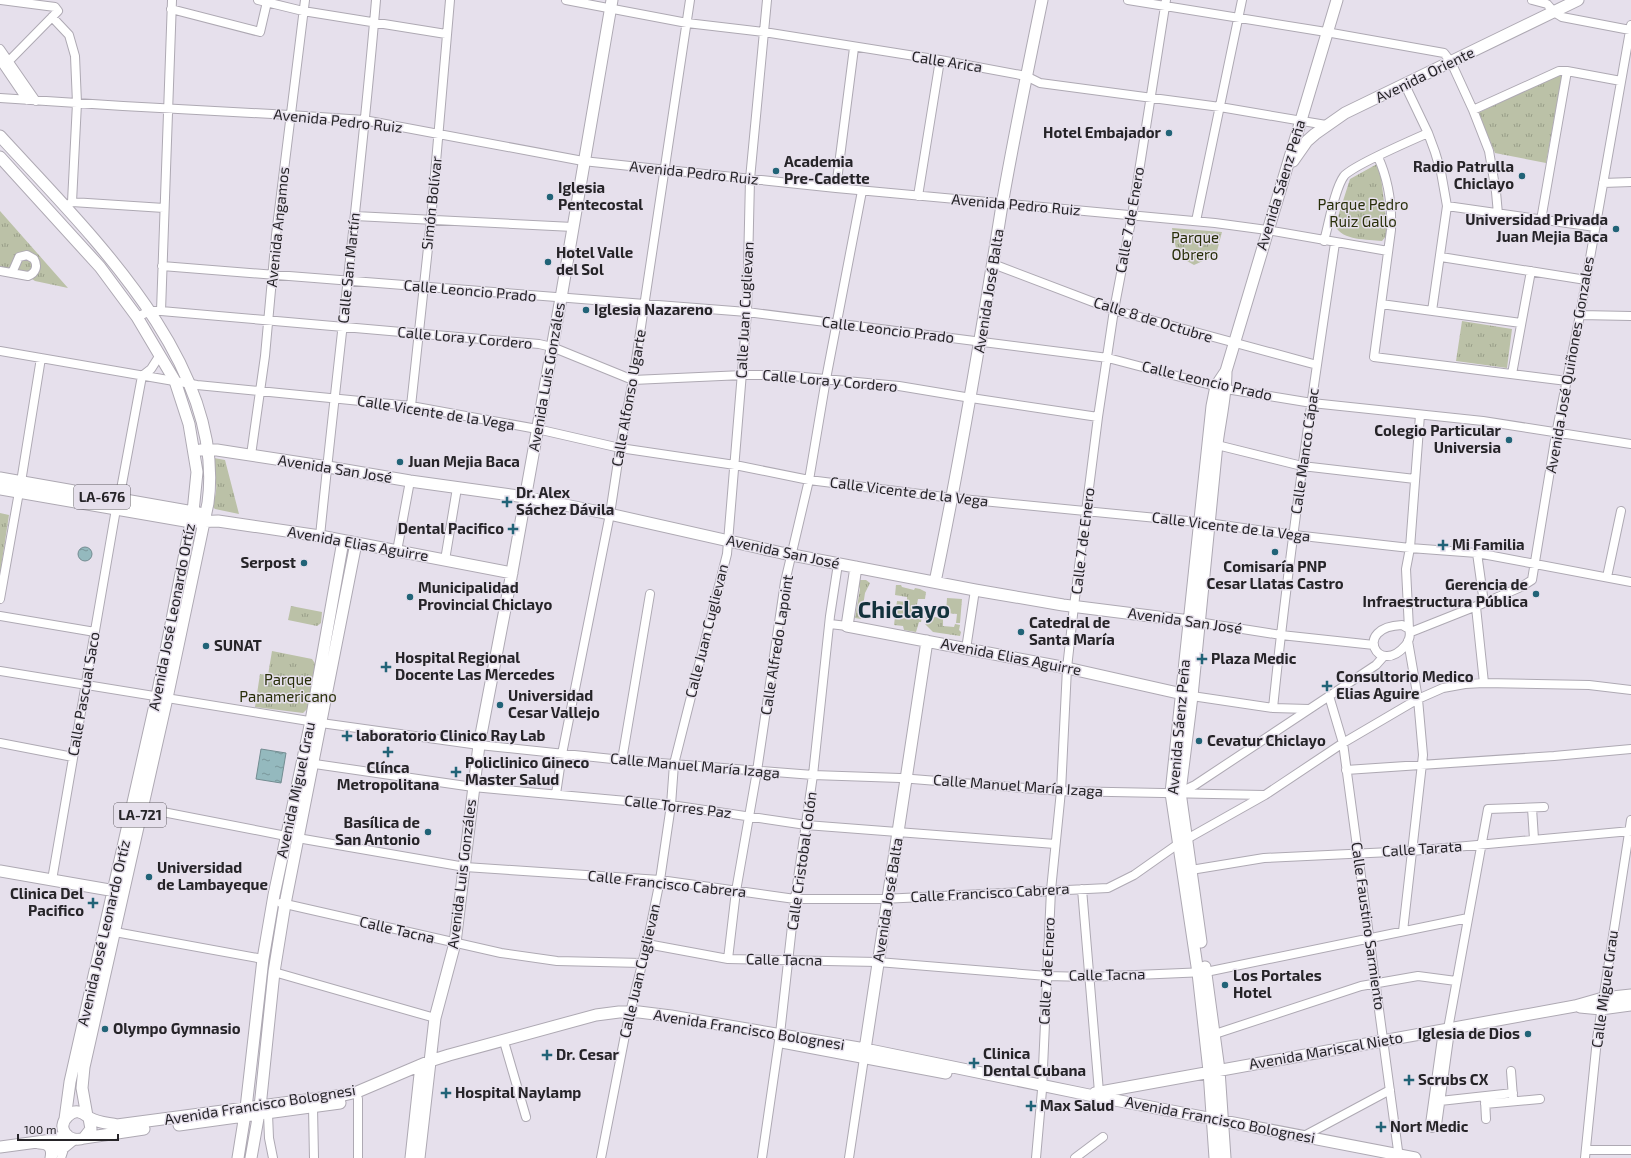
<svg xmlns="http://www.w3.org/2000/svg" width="1631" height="1158" font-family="'Exo 2',sans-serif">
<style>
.grass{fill:url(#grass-tufts)}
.water{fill:url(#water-ripples);stroke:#738c91}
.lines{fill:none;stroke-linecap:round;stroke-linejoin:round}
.minor-casing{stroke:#aea9b3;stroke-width:10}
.major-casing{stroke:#aea9b3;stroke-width:13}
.minor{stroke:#fff;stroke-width:8}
.major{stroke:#fff;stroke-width:11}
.poi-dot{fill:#216377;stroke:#e6e0ec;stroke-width:1.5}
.labels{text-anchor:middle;stroke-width:3;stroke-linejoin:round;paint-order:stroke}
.shield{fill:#e6e0ec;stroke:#605c63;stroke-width:1}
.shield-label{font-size:14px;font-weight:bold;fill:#262428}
.street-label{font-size:15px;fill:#262428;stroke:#e6e0ec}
.poi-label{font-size:15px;font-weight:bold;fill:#262428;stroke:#e6e0ec;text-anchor:start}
.park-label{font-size:15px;fill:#282e08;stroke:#e6e0ec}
.town-label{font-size:23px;font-weight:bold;fill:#13323c;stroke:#e6e0ec}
</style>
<defs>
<pattern id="grass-tufts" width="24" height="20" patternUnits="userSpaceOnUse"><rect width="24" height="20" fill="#bbc1a7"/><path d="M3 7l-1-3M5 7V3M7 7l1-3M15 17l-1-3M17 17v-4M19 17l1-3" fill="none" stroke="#989d88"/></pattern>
<pattern id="water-ripples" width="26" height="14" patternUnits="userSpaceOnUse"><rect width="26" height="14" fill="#94b9be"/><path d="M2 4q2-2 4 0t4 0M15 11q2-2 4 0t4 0" fill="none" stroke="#79969a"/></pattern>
</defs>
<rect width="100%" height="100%" fill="#e6e0ec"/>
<path class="grass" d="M1558,75L1562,76L1546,163L1495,153L1478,113Z
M1377,164L1380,169L1388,234L1382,241C1367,239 1343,241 1335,226L1350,179Z
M0,211L68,288L35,281L23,273L0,269Z
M1172,228L1222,232L1216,255L1194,265L1178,256L1174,240Z
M1462,321L1512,329L1507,368L1456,361Z
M214,458L225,460L239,514L215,509L212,506C215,498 217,491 216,483C215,474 211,467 214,458Z
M0,513L9,515L0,574Z
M860,580H866L870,583L865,593L861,619L855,618L860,589L858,583Z
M896,585H901L902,587L914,590L915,588L920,589L926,592L925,599H918L916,610L923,611L921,622H919L916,632L904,630L903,626L894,625L897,601L907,602V597L895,595Z
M947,598L962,599L960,623H956L957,614L946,613Z
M291,606L322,612L321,623L317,626L288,620Z
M926,616L943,618V626L954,627L955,624L960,625L959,630L961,632L960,636L933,632L925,624Z
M272,651L312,659L316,665L308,708L303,713L255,707L260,674L268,675Z"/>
<path class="water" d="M78 554a7 7 0 1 1 14 0a7 7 0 1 1-14 0Z
M261,749L286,753L281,783L256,779Z"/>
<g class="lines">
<g class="minor-casing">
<path id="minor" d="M1,0L55,7L58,11L4,66
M258,0L303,11L446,34
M566,0L687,23L764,32L940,60L1026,76L1040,83L1220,107L1326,125
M1128,0L1326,32L1444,53L1451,62L1473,110L1489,151L1496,192L1498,214
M1532,0L1547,4L1554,12L1562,17L1630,30
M171,9L260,32L267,2
M52,17L69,35L75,56L77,103L72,202
M0,49L36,101
M0,60L27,100
M1405,85L1428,133L1435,152L1441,172L1447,206L1432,311
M0,98L123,106L290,115L364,120L583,161L836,188L1215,223L1267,230L1388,251
M1473,110L1559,71H1567L1621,81
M1378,157C1389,181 1392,204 1391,230L1374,357L1567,381
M1603,183L1631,182
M836,188L854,48
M918,196L940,60
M69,204L72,202L164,208
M1447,206L1595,227
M355,216L573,227
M1541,220L1567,71
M1196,221L1242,0
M1324,241C1329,224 1334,190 1344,176C1352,166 1412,140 1428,133
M1441,257L1586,280
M993,264L1114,310L1317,365
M162,266L747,312L1108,358L1226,389L1312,403L1483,421L1631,444
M0,271L28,276C36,273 38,266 34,259L27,255L19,257L12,273
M1381,304L1521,323
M161,311L172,0
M1580,315L1631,316
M137,317L150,311H161L539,344L552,347L633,380L743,375H783L899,386L971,398L1098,417
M0,351L197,385L411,406L537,429L620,448L735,465L809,480L952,498L1208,523L1294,535L1410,548L1477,553L1631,582
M1512,374L1531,271
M142,376L151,369L160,355
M411,406L431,220L450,0
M1213,444L1302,466L1415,479
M251,455L265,356L276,235L305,0
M21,482L41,358
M119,500L142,376
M320,536C338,357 361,179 376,0
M397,551L410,481
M1477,553L1484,603
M445,560L457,488
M1607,577L1621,511
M0,599L19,492
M1476,607L1484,683
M0,616L95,632
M1198,622L1281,635L1374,645
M830,624L847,626
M1402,625L1409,629C1411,635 1409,641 1405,646C1378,677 1352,627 1402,625Z
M1409,629L1406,569L1410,548L1420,415
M1411,632L1484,603L1521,587L1532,580L1556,434L1580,315L1631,25
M966,649L975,590
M0,671L321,723L479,745L622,760L813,775L900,778L1061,791L1264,795
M1192,696L1273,708L1309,709
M1329,696L1343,743L1399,1158
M1273,708C1289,552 1312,397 1335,243
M0,743L73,757
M622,760L650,594
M308,763L473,787L671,805L806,825L1055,844
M1346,770L1554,756L1631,749
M1180,792L1195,785L1376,665L1384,656
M556,794L562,754L610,514L620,448L633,380L690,0
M137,807L286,836L465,867L660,880L795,899H882L1108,888L1134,875L1178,844L1265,795L1343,743L1418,699L1443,688L1465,684L1484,683L1589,685L1631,690
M1532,808L1534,839
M1191,870L1264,858L1412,851L1631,831
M52,880L116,509
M1082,889L1099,1092
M281,903L501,953L557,961L642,963
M1403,931L1423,755L1418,699L1408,641
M115,932L263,959
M647,944L728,959L878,962L1047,976L1089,977L1206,972L1468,918
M728,959L736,891L757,771L785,582L809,480L826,379L862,191
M274,972L435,1018
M1448,1029L1442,1038L1430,1124L1432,1128L1436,1127L1437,1125L1449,1038L1448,1029L1488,809L1544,807
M1215,1034L1361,986L1418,976L1456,981
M505,1045L526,1117
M1511,1071L1513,1097
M358,1099V1158
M1485,1100L1486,1119
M1440,1101L1513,1093
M1485,1104L1540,1099
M313,1107L314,1158
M268,1114L269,1138L273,1158
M1304,1136L1390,1090
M1586,1150H1631
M52,1158L57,1147L68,1137
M61,1158L64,1149L75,1140
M601,1158L627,1025L647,944L660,880L671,805L674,764L727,554L747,312L750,179L767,0
M762,1158L780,1034L795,899L813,775L830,616L838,564
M849,1158L864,1058
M1036,1158L1042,1090L1051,890L1061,791L1067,668L1074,606L1098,417L1114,310L1132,216L1166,0
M1075,1158L1103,1137
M1585,1158L1597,1039L1631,820"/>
</g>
<g class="major-casing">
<path id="major" d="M0,136C86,230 227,363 208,503L167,698L84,1067L82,1088L87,1116
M0,157L100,267L137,317L175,381L189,424L197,472L193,512L157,696L70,1082L65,1119
M1293,161L1307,141L1315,134L1345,113L1578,0
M200,450H217L328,467L410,481L525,497L600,512L782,553L975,590L1063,605L1198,622
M0,478L199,513
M0,489L191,522L218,521L320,536L512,573
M856,567L847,626L1067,668L1187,695
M935,582C961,457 982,331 1002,205C1014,136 1028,68 1042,0
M0,871L121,892
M1201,942L1180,792L1192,696L1217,444C1220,420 1226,396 1226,371
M1205,967L1219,1070L1225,1158
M1580,1007L1601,1009L1631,1005
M782,1042L946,1073
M864,1056L927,641
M1095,1093L1575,1006L1603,998L1631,995
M89,1118L91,1129L84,1138C69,1144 55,1128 68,1116C71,1113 75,1111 79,1112C84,1113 86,1116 90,1118C98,1123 109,1123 117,1125L344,1095L357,1092L430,1061L449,1055L596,1015L619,1012H639L671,1016L865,1049L1089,1095L1415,1158
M179,1125L340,1103
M84,1138L144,1129
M39,1143C49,1143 53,1148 51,1158
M0,1147L52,1140L67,1135
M238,1158L246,1108L263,959L274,895L311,721L343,541
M251,1158L260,1107L274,972L285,904L356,543
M411,1158L421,1065
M419,1158L435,1018L455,943L479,745L510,583L561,298L612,0
M1215,1158L1209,1071L1198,973L1171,793L1212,406L1216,386L1226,371L1337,0"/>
</g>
<use href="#minor" class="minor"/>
<use href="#major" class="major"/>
</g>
<g class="poi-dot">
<circle cx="1169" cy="133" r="4"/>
<circle cx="776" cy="171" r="4"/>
<circle cx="1522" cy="176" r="4"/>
<circle cx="550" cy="197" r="4"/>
<circle cx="1616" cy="229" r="4"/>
<circle cx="548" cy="262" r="4"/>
<circle cx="586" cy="310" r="4"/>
<circle cx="1509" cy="440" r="4"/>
<circle cx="400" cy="462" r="4"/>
<path d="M505 496h4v4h4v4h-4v4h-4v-4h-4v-4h4z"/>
<path d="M511 523h4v4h4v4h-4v4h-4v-4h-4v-4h4z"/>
<path d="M1441 539h4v4h4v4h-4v4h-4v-4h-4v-4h4z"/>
<circle cx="1275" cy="552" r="4"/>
<circle cx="304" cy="563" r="4"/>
<circle cx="1536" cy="594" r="4"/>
<circle cx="410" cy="597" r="4"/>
<circle cx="1021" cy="632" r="4"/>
<circle cx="206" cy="646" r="4"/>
<path d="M1200 653h4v4h4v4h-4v4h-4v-4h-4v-4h4z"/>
<path d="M384 661h4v4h4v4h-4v4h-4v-4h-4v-4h4z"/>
<path d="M1325 680h4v4h4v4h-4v4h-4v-4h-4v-4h4z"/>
<circle cx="500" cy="705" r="4"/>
<path d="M345 730h4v4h4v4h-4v4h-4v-4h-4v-4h4z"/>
<circle cx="1199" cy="741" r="4"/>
<path d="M386 746h4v4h4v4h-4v4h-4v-4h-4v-4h4z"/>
<path d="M454 766h4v4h4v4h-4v4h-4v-4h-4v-4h4z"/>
<circle cx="428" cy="832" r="4"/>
<circle cx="149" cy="877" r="4"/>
<path d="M91 897h4v4h4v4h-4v4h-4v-4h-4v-4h4z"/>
<circle cx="1225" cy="985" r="4"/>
<circle cx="105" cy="1029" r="4"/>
<circle cx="1528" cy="1034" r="4"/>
<path d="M545 1049h4v4h4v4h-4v4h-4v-4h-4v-4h4z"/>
<path d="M972 1057h4v4h4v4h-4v4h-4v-4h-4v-4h4z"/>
<path d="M1407 1074h4v4h4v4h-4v4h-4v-4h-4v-4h4z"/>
<path d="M444 1087h4v4h4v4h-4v4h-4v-4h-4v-4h4z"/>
<path d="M1029 1100h4v4h4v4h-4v4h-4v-4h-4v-4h4z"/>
<path d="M1379 1121h4v4h4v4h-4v4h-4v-4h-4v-4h4z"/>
</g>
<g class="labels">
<g class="shield">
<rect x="74" y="485" width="56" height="24" rx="3"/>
<rect x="114" y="803" width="52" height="24" rx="3"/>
</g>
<g class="shield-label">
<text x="102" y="502">LA-676</text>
<text x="140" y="820">LA-721</text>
</g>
<g class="street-label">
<text transform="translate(947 62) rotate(9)" y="5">Calle Arica</text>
<text transform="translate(1425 75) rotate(-26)" y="5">Avenida Oriente</text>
<text transform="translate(338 121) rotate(6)" y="5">Avenida Pedro Ruiz</text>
<text transform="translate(694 173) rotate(6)" y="5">Avenida Pedro Ruiz</text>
<text transform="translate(1281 185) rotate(-73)" y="5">Avenida Sáenz Peña</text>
<text transform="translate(432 203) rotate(-84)" y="5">Simón Bolívar</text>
<text transform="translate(1016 205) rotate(5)" y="5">Avenida Pedro Ruiz</text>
<text transform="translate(1130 220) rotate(-80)" y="5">Calle 7 de Enero</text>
<text transform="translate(278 227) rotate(-84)" y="5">Avenida Angamos</text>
<text transform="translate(349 268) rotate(-84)" y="5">Calle San Martín</text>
<text transform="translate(470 291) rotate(5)" y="5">Calle Leoncio Prado</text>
<text transform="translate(989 291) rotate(-81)" y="5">Avenida José Balta</text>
<text transform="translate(745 310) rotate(-87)" y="5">Calle Juan Cuglievan</text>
<text transform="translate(1153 320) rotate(17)" y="5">Calle 8 de Octubre</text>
<text transform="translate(888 330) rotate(7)" y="5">Calle Leoncio Prado</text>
<text transform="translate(465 338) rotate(5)" y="5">Calle Lora y Cordero</text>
<text transform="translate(1570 365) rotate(-80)" y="5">Avenida José Quiñones Gonzales</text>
<text transform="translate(547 377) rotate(-80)" y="5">Avenida Luis Gonzáles</text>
<text transform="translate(830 381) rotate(5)" y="5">Calle Lora y Cordero</text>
<text transform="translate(1207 381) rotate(13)" y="5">Calle Leoncio Prado</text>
<text transform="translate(629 398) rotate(-80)" y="5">Calle Alfonso Ugarte</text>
<text transform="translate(436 413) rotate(9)" y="5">Calle Vicente de la Vega</text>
<text transform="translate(1305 451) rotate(-82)" y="5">Calle Manco Cápac</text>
<text transform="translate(335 469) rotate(9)" y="5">Avenida San José</text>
<text transform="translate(909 492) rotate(7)" y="5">Calle Vicente de la Vega</text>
<text transform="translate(1231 527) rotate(7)" y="5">Calle Vicente de la Vega</text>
<text transform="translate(1083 541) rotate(-83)" y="5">Calle 7 de Enero</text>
<text transform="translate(358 544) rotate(10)" y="5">Avenida Elias Aguirre</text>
<text transform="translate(783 552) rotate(12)" y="5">Avenida San José</text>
<text transform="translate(172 617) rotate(-79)" y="5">Avenida José Leonardo Ortíz</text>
<text transform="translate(1185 621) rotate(8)" y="5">Avenida San José</text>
<text transform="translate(707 631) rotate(-76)" y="5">Calle Juan Cuglievan</text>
<text transform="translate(777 645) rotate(-81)" y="5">Calle Alfredo Lapoint</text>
<text transform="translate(1011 657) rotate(11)" y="5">Avenida Elias Aguirre</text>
<text transform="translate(84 694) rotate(-80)" y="5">Calle Pascual Saco</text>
<text transform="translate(1179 727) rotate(-85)" y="5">Avenida Sáenz Peña</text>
<text transform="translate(695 766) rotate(5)" y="5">Calle Manuel María Izaga</text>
<text transform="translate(1018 786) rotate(4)" y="5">Calle Manuel María Izaga</text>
<text transform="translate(296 790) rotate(-78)" y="5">Avenida Miguel Grau</text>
<text transform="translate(678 807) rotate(7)" y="5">Calle Torres Paz</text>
<text transform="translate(1422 849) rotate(-4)" y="5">Calle Tarata</text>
<text transform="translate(802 861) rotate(-82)" y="5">Calle Cristobal Colón</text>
<text transform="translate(462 874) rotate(-83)" y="5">Avenida Luis Gonzáles</text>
<text transform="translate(667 884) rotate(6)" y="5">Calle Francisco Cabrera</text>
<text transform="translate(990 893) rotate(-3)" y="5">Calle Francisco Cabrera</text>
<text transform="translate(888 900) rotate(-81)" y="5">Avenida José Balta</text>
<text transform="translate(1368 926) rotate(82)" y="5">Calle Faustino Sarmiento</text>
<text transform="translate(397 930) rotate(13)" y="5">Calle Tacna</text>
<text transform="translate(104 933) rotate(-77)" y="5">Avenida José Leonardo Ortíz</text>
<text transform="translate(784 960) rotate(1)" y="5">Calle Tacna</text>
<text transform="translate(640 971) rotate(-77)" y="5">Calle Juan Cuglievan</text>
<text transform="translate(1047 971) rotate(-87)" y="5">Calle 7 de Enero</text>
<text transform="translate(1107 975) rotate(-1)" y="5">Calle Tacna</text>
<text transform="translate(1605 989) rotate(-82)" y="5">Calle Miguel Grau</text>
<text transform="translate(749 1030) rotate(9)" y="5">Avenida Francisco Bolognesi</text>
<text transform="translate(1326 1051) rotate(-10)" y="5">Avenida Mariscal Nieto</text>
<text transform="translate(260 1105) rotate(-9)" y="5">Avenida Francisco Bolognesi</text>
<text transform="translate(1220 1120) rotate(11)" y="5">Avenida Francisco Bolognesi</text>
</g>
<g class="poi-label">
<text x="1161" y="138" text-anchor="end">Hotel Embajador</text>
<text x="784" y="167">Academia<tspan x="784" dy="17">Pre-Cadette</tspan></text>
<text x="1514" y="172" text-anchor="end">Radio Patrulla<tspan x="1514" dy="17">Chiclayo</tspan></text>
<text x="558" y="193">Iglesia<tspan x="558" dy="17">Pentecostal</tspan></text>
<text x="1608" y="225" text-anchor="end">Universidad Privada<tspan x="1608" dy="17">Juan Mejia Baca</tspan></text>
<text x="556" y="258">Hotel Valle<tspan x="556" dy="17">del Sol</tspan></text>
<text x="594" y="315">Iglesia Nazareno</text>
<text x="1501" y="436" text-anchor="end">Colegio Particular<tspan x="1501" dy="17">Universia</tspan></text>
<text x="408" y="467">Juan Mejia Baca</text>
<text x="516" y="498">Dr. Alex<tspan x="516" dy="17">Sáchez Dávila</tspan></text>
<text x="504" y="534" text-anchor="end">Dental Pacifico</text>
<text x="1452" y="550">Mi Familia</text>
<text x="296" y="568" text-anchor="end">Serpost</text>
<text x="1275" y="572" text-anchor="middle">Comisaría PNP<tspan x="1275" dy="17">Cesar Llatas Castro</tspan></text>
<text x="1528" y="590" text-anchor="end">Gerencia de<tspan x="1528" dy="17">Infraestructura Pública</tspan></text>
<text x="418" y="593">Municipalidad<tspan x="418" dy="17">Provincial Chiclayo</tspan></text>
<text x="1029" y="628">Catedral de<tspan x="1029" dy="17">Santa María</tspan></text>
<text x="214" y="651">SUNAT</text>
<text x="395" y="663">Hospital Regional<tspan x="395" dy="17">Docente Las Mercedes</tspan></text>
<text x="1211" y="664">Plaza Medic</text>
<text x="1336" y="682">Consultorio Medico<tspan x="1336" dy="17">Elias Aguire</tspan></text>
<text x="508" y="701">Universidad<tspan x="508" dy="17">Cesar Vallejo</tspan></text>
<text x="356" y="741">laboratorio Clinico Ray Lab</text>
<text x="1207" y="746">Cevatur Chiclayo</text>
<text x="465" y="768">Policlinico Gineco<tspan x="465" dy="17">Master Salud</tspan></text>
<text x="388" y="773" text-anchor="middle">Clínca<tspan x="388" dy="17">Metropolitana</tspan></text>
<text x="420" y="828" text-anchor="end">Basílica de<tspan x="420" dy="17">San Antonio</tspan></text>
<text x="157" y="873">Universidad<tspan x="157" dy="17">de Lambayeque</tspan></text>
<text x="84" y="899" text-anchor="end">Clinica Del<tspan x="84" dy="17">Pacifico</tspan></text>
<text x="1233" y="981">Los Portales<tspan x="1233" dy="17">Hotel</tspan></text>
<text x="113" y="1034">Olympo Gymnasio</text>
<text x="1520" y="1039" text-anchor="end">Iglesia de Dios</text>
<text x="983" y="1059">Clinica<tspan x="983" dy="17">Dental Cubana</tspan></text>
<text x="556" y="1060">Dr. Cesar</text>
<text x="1418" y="1085">Scrubs CX</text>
<text x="455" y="1098">Hospital Naylamp</text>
<text x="1040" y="1111">Max Salud</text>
<text x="1390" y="1132">Nort Medic</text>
</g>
<g class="park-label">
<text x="1363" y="210">Parque Pedro<tspan x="1363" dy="17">Ruiz Gallo</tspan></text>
<text x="1195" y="243">Parque<tspan x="1195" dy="17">Obrero</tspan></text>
<text x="288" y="685">Parque<tspan x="288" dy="17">Panamericano</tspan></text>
</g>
<g class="town-label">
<text x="904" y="618">Chiclayo</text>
</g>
</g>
<path d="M18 1134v6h100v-6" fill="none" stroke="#262428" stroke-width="2"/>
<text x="24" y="1134" font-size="12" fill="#262428" stroke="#e6e0ec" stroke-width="3" paint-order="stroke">100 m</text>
</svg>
